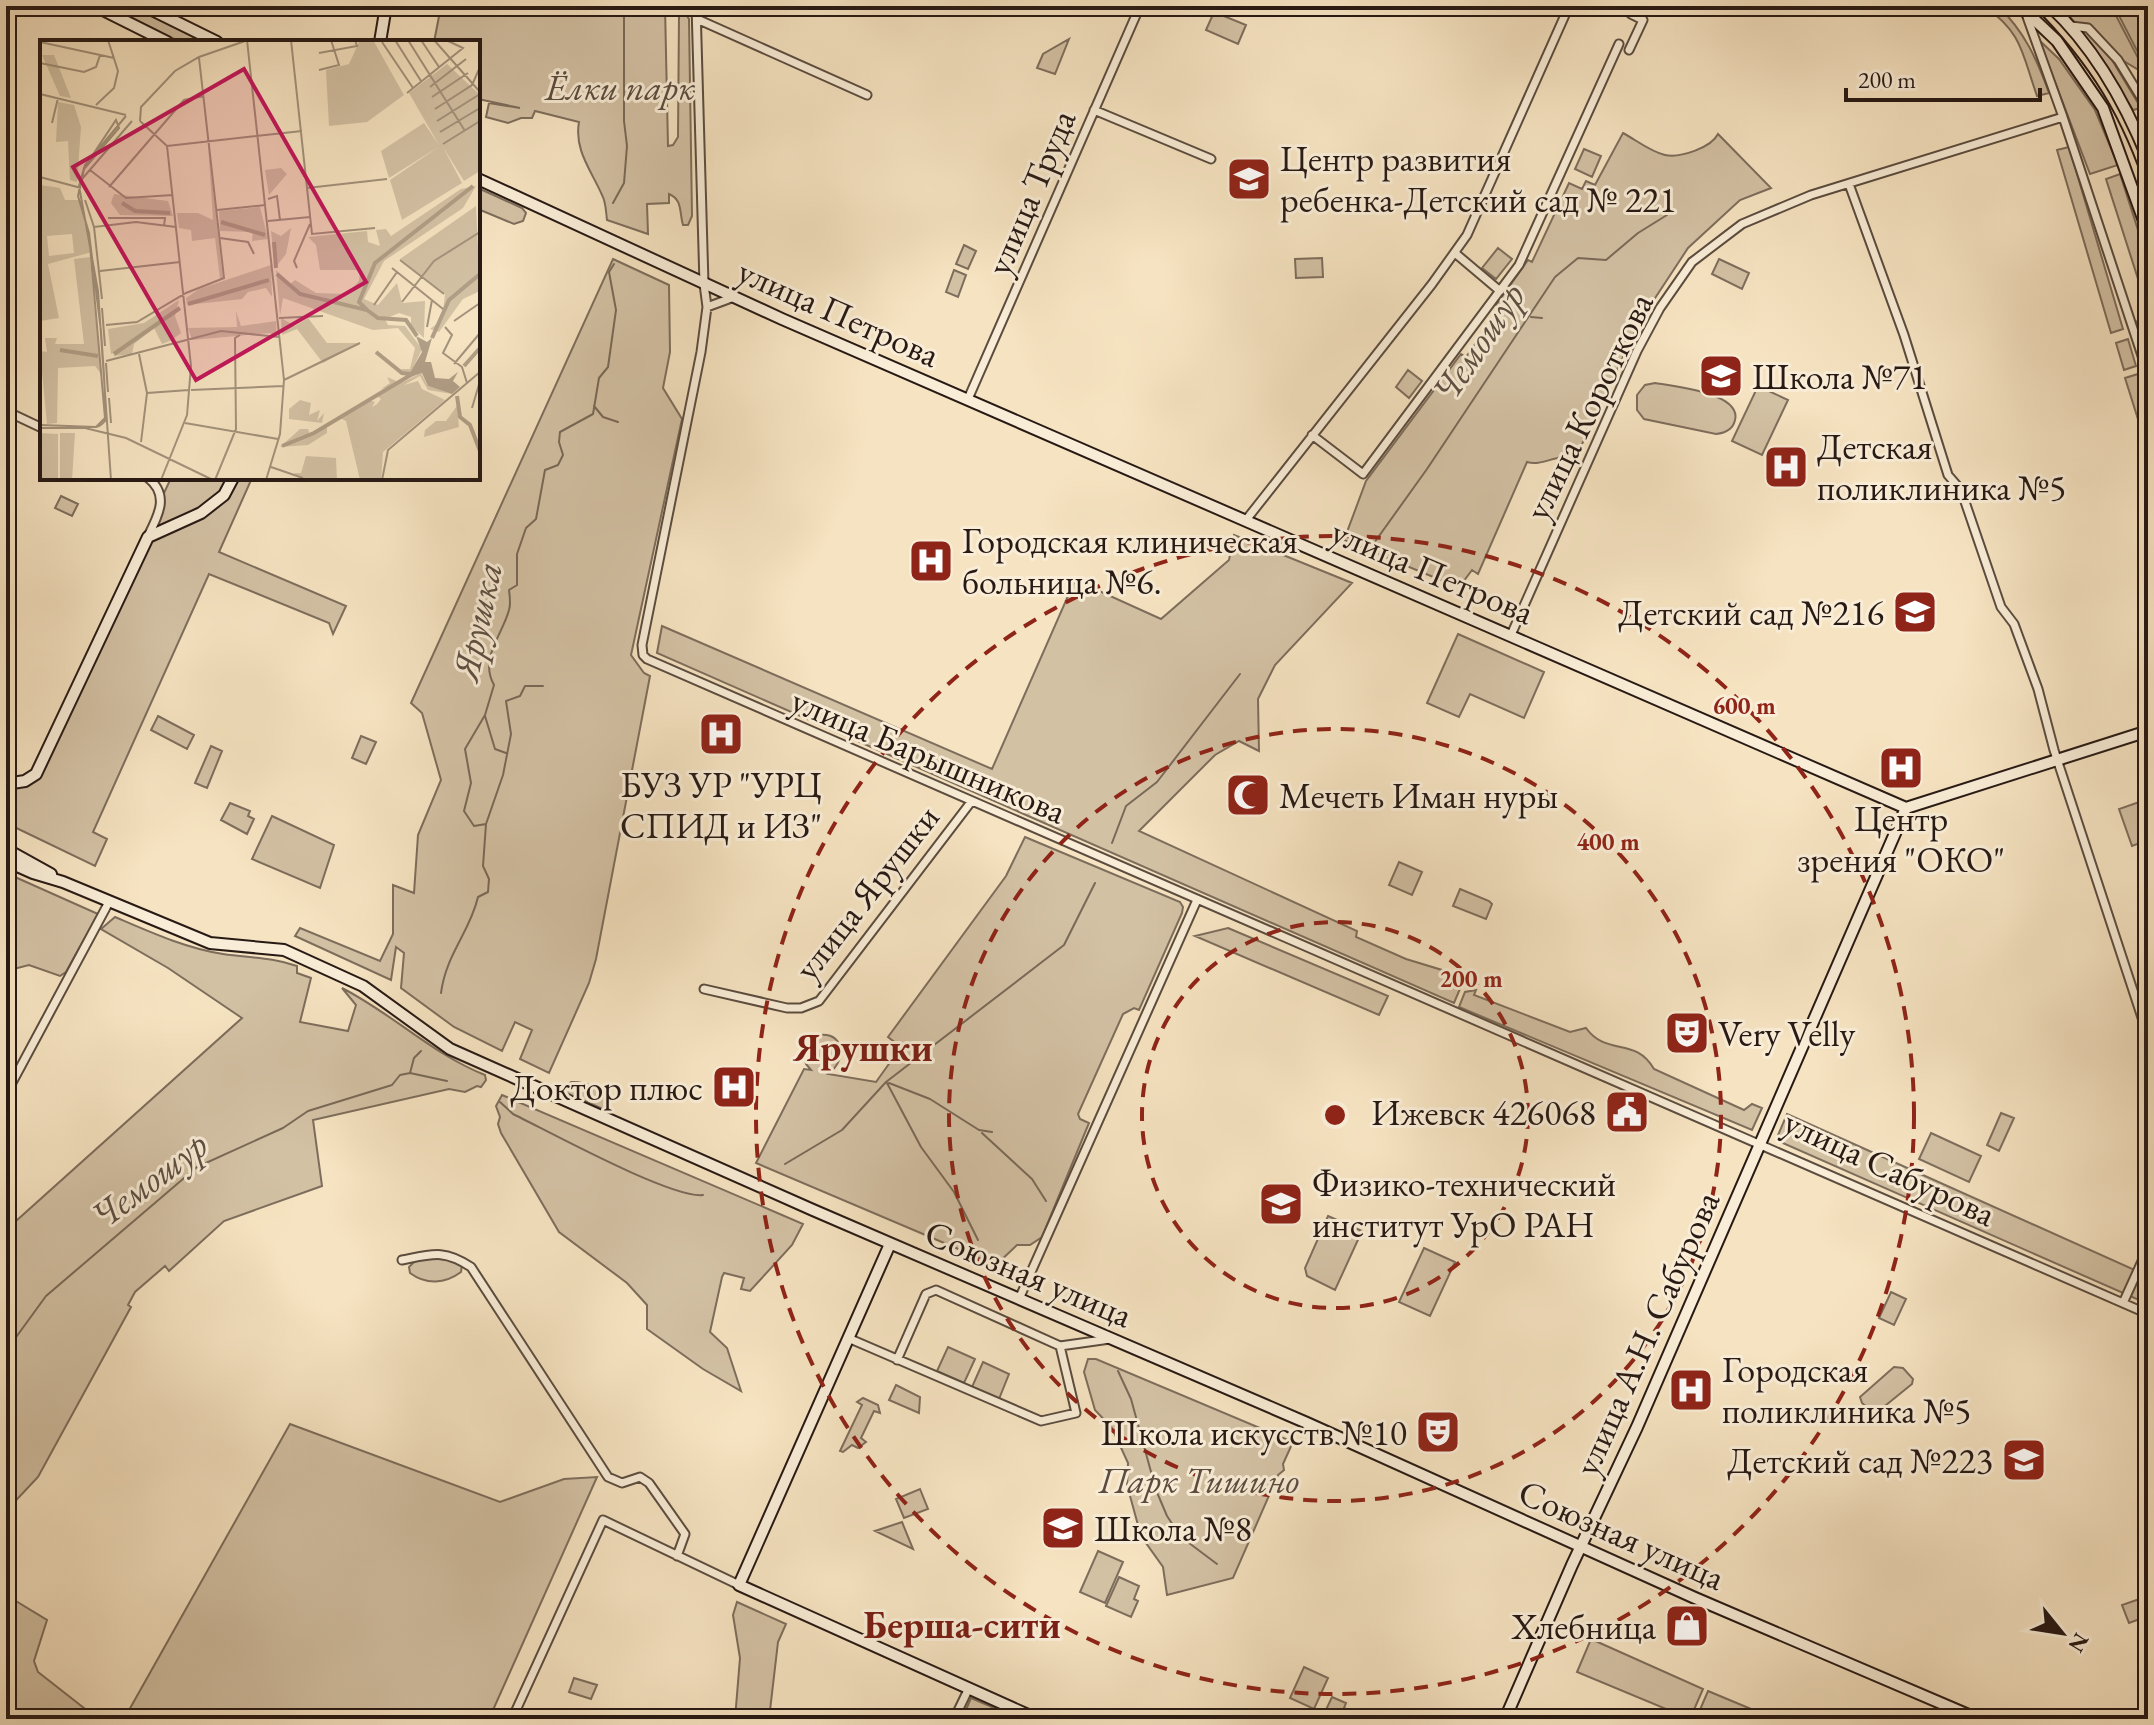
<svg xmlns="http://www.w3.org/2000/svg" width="2154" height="1725" font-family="'EB Garamond',serif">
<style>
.green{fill:#d3c1a4;stroke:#7d6d5c;stroke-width:2}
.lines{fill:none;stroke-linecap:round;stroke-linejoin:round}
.stream{stroke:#796958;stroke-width:2}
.street-casing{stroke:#5b4c3f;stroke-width:11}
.secondary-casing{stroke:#271914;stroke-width:14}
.street{stroke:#f9edd7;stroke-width:7}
.secondary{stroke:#f9edd7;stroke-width:10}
.tram{stroke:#271914;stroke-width:2}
.ring{fill:none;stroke:#8f2418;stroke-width:4;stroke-dasharray:14 10}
.labels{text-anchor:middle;stroke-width:6;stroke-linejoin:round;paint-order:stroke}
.park-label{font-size:36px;font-style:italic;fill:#5b4b3f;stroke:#f9edd7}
.poi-label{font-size:36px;fill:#271914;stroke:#f9edd7;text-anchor:start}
.street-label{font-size:36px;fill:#271914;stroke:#f9edd7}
.water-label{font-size:38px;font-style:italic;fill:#5e4e42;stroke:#f9edd7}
.neighbourhood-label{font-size:38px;font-weight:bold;fill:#7a1f14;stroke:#f9edd7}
.inset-river{fill:none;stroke:#b09e86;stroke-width:4}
.inset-road{fill:none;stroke:#a3927c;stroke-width:2}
.view{fill:#c2185b;fill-opacity:0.15;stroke:#c2185b;stroke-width:4}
.inset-edge{fill:none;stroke:#271914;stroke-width:4}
.centre{fill:#8f2418;stroke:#f9edd7;stroke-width:4}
.ring-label{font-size:24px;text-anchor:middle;font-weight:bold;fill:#8f2418;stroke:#f9edd7;stroke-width:6;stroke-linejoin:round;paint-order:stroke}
</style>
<rect width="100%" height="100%" fill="#f6e3c1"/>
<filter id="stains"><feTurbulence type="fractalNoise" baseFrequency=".0025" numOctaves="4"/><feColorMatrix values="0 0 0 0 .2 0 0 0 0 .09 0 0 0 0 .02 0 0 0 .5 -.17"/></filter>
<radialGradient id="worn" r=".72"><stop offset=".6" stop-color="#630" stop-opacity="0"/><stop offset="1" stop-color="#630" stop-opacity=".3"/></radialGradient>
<path class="green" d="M108,6H132L204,42H180Z
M441,6H665L668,146L673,145L678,137L679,15L685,13L689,19L692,216L688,225H683C679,212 683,200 669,194V203L647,204L648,234L607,220C606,212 606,202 602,195C591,170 574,150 579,122L535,111L532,118H521L508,123L486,117L489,103L520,108L478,99V42H434Z
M1984,6H1998C2024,31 2037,59 2049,93L2037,96C2022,54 2023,33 1984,6Z
M2061,6H2111L2147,75L2122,60L2089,25L2075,23Z
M2114,6H2148V72Z
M1214,12L1246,25L1238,44L1206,30Z
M2079,31L2087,32L2112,60L2141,108L2133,110L2105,65Z
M1069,39L1055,74L1037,68L1043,54Z
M2039,40L2059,59L2095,110L2118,165L2090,174Z
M1623,133C1636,140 1651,152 1665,155C1680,158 1711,148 1718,134L1771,188L1740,200L1688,248L1640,321L1575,459C1558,452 1543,467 1527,462L1478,574L1472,570L1463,582L1450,584L1344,540L1366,481L1461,354L1466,357L1500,309L1496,305L1528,260L1532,262L1569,183L1582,189L1586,181L1595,185Z
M2069,147L2123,329L2111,333L2057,150Z
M1584,149L1601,156L1592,177L1575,169Z
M2120,174L2148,261L2147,307L2106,179Z
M478,188L522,208L526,213L523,221L514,224L478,209Z
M964,245L976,251L968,269L956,264Z
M1498,248L1512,259L1496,279L1482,268Z
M1322,258L1323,277L1296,278L1295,259Z
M613,259L669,285L670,352L663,388L682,419L631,655L644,673L650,676L596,959L589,983L549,1073L520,1059L532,1030L515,1022L502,1051L454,1027L401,988L404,953L396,947L391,980L295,936L300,928L380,961L393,934V885L414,893L418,835L441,780L422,713L411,703Z
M1719,259L1749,273L1742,289L1712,274Z
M954,270L966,275L958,297L946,292Z
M2148,318V361L2135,322Z
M2128,339L2136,366L2124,370L2116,343Z
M1408,370L1422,381L1409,398L1396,387Z
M2141,373L2148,396V451L2125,378Z
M1655,383C1673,386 1742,393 1735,420C1733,430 1725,433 1716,434L1644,419L1637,410V395L1645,385Z
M1758,386L1788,400L1762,455L1732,441Z
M171,478H252L219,552L346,606L333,634L329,623L209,574L93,832L107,839L95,866L6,823V784L33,774Z
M61,496L78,504L72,516L55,508Z
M1234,535L1352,583L1275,665L1258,699L1259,751L1239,741L1215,755L1139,831L1357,931L1356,937L1406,959L1465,977L1454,1003L657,653L662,626L992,769L1075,580L1161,619L1229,560Z
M1458,634L1544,672L1524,718L1470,694L1459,717L1427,703Z
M158,716L194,735L187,749L151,730Z
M361,736L376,742L366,764L352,758Z
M211,746L222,751L207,788L195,783Z
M2148,799V840L2132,846L2119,809Z
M230,803L250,811L248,816L254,819L247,834L221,820Z
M272,816L334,845L320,888L252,859Z
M1025,837L1180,902L1183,907L1182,913L1139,1010L1134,1008L1123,1014L1078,1114L1080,1119L1089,1123L1042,1237L1030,1245H1017L996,1265L756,1163L804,1069L811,1070L806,1064L803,1052L812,1037C841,1026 851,1057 828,1074L876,1082L901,1047L888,1037L1006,876Z
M1399,862L1422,872L1412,895L1389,885Z
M6,873L98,914L66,972L60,976L29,965L6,971Z
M1460,889L1489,901L1492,904L1486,919L1453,906Z
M115,917C150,932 185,948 223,954C249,958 272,957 297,966V973L311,978L300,1022L348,1031L356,1005L342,988C393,1014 432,1054 485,1075L486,1080L481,1087L477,1086L465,1092L449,1089L313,1120L322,1186L224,1221L169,1271L165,1266L135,1292L128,1305L131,1307L38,1477L6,1511V1230L242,1018L168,968L101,929Z
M1228,928L1388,996L1379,1015L1195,936Z
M1476,990L1474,995L1570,1032L1586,1028C1607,1057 1635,1036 1654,1069L1744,1110L1752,1104L1762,1108L1752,1130L1459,1007L1465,992Z
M571,1082C583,1081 599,1087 606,1097L605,1110L562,1091Z
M502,1095L803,1224L792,1245L750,1291L741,1289L744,1278L724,1273L722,1277L710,1332L727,1348L741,1391L703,1369L647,1329V1305L627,1283L559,1232L501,1133L498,1124L500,1117L496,1106Z
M2001,1113L2014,1118L1999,1151L1987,1145Z
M1787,1114L2148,1276V1304L1776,1140Z
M1931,1133L1981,1156L1969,1182L1919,1159Z
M1328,1216L1362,1231L1335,1290L1307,1276L1305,1268Z
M1424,1248L1455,1262L1430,1316L1399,1302Z
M434,1255L448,1257L462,1264L461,1272C445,1284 426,1285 410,1273L409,1267L416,1260Z
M1891,1292L1906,1299L1894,1325L1879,1318Z
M948,1347L975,1359L964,1383L937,1371Z
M1088,1359H1096L1293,1442L1283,1464L1284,1470L1278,1475L1233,1578L1167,1595L1163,1567L1141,1536L1127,1485L1128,1463L1112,1428L1095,1410L1084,1372Z
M983,1362L1009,1374L999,1399L972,1387Z
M1894,1367L1903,1368L1913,1379L1912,1384L1875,1414L1862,1403L1860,1397Z
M896,1385L920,1397L919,1413L889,1400Z
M863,1398L878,1405L880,1413L874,1411L861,1438L866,1442L858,1448L852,1445L843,1452L840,1451L862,1405L857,1402Z
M290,1424L500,1502L564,1479L597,1477L489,1719H124Z
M920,1489L928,1509L904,1518L896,1499Z
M902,1522L913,1549L875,1531Z
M1098,1551L1123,1562L1105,1603L1080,1592Z
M1119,1577L1139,1586L1134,1599L1138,1601L1131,1617L1106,1606Z
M6,1595L47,1620L34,1661L38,1672L98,1719H6Z
M2148,1596V1616L2129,1623L2122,1605Z
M737,1602L786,1624L778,1642L769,1719H735L740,1658L733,1615Z
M1591,1639L1703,1689L1690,1719L1577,1672Z
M1304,1667L1328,1678L1314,1709L1290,1698Z
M574,1678L597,1685L591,1699L569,1692Z
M1708,1691L1775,1719H1696Z
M1332,1697L1346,1703L1344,1708L1352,1712L1349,1719H1335L1324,1714Z
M971,1698L999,1710L1012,1719H979L969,1715L967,1719H962Z"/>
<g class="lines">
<path class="stream" d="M613,203L624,183L627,146L624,121V6
M1531,317L1542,318
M594,406L603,417L618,422
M1369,550L1427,469L1555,277L1578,258L1606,260L1638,233L1667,215
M485,716L495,749L506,753
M486,824L503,775L511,734L506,701L520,696L525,686H543
M1112,843L1126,806L1157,782L1240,674
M441,993C446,954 470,932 478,897L488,892L489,879L483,866L486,824L474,826L464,811L471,783L465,749L485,715L494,685C479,658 502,636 509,610C511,604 510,597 509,590L517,585V554L526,528L536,519L545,470L558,465L563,455L559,442L560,432L593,414L599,378L608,367L616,310L609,272L614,264
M410,1073L414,1058L421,1051
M887,1083L921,1147L954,1192L978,1240
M889,1083L930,1099L979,1130L992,1132
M500,1102L513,1114C548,1131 672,1199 703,1195
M982,1133L1032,1179L1046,1201
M785,1164L842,1130L886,1082L1064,945L1095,883
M6,1351L46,1296L197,1167L283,1128L308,1111L392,1085L400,1075L410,1073L447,1081
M1118,1371L1131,1399L1156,1490L1167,1516L1181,1537L1217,1564"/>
<g class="street-casing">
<path id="street" d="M696,6L704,284L707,307L701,352L642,645L643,655L647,659L2148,1314
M2026,14L2063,117L2148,374
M697,19L867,95
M2071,26L2088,28L2118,60L2148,109
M1629,50L1643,20L1631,14L1634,6
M1094,110L1211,159
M1849,184L1904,335L1948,475L1961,490L2001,607L2014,624L2038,689L2054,750L2148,1036
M1455,253L1500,291
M707,307L734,297
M968,399L1140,6
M6,411L42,428
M1312,435L1363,474L1519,265L1619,44
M1246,520L1432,284L1467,235L1569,6
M148,536C158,516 170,495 148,478
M1511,635L1637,351L1660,308L1692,262L1742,224L1811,195L2063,117
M704,989L787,1008H801L819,1001L971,802
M6,1094L109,902
M402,1260C432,1254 444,1249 471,1267L608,1477L622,1483L640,1477L649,1483L685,1534L677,1556
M1019,1299L1197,900
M2123,1303L2148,1248
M848,1338L1041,1421L1076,1413L1060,1346
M897,1360L926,1294L936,1290L1060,1346L1110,1339
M512,1719L603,1520L739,1585
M954,1719L969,1688"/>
</g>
<g class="secondary-casing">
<path id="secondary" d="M95,6L167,42
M144,6L217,42
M2020,6L2057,41L2103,108L2148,232
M2050,6C2095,48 2125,102 2148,159
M380,42L386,6
M478,179L782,319L1906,808L2148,731
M6,784L25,781L36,774L148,537L201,513L224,495L233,478
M6,849L51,874
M6,861L33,873L63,882L210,943L284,950L363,986L450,1049L813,1210L1307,1423L1695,1598L1978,1719
M890,1244L739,1585L1037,1719
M1505,1719L1572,1565L1637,1427L1906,808"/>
</g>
<use href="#street" class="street"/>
<use href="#secondary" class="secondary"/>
<path class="tram" d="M2033,6C2090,63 2124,118 2148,195"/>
</g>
<g class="ring">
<circle cx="1335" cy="1115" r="193"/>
<circle cx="1335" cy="1115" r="386"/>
<circle cx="1335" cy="1115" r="579"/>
</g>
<defs>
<g id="school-square" transform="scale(2.3)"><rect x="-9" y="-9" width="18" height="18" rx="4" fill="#8f2418" stroke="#f9edd7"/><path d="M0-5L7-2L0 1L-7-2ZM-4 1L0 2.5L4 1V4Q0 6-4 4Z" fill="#fff"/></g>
<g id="hospital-square" transform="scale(2.3)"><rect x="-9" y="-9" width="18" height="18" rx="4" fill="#8f2418" stroke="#f9edd7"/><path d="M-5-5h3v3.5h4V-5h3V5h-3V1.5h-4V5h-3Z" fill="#fff"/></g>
<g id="mosque-square" transform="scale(2.3)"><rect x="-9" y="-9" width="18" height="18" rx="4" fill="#8f2418" stroke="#f9edd7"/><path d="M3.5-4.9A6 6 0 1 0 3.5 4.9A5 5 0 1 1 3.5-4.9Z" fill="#fff"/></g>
<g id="theatre-square" transform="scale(2.3)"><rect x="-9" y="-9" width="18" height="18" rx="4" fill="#8f2418" stroke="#f9edd7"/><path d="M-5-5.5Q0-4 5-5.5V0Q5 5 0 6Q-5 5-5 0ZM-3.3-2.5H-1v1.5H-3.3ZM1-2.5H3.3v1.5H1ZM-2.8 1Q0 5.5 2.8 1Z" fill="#fff"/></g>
<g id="civic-square" transform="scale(2.3)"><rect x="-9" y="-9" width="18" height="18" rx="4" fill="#8f2418" stroke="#f9edd7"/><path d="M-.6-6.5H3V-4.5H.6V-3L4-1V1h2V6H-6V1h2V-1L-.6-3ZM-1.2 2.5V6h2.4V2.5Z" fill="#fff"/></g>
<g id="university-square" transform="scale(2.3)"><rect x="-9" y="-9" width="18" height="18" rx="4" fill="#8f2418" stroke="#f9edd7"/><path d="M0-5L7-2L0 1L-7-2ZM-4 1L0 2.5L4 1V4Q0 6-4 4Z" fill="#fff"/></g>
<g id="shop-square" transform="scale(2.3)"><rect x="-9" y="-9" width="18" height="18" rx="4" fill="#8f2418" stroke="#f9edd7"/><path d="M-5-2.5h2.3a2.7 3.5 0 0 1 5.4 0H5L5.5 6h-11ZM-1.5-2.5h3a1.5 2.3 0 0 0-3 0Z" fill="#fff"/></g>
</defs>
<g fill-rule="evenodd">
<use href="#school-square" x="1249" y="179"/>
<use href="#school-square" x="1721" y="376"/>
<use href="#hospital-square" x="1786" y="467"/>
<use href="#hospital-square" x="931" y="561"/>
<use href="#school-square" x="1915" y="612"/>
<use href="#hospital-square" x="721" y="734"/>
<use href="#hospital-square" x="1901" y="768"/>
<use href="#mosque-square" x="1248" y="795"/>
<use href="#theatre-square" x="1687" y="1033"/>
<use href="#hospital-square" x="734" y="1087"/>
<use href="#civic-square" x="1627" y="1112"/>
<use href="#university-square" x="1281" y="1204"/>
<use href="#hospital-square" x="1691" y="1390"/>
<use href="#theatre-square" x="1438" y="1432"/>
<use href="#school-square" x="2024" y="1460"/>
<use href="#school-square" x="1063" y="1528"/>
<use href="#shop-square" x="1687" y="1626"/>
</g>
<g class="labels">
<g class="park-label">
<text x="620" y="100">Ёлки парк</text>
<text x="1199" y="1493">Парк Тишино</text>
</g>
<g class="poi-label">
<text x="1280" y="171">Центр развития<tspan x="1280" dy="41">ребенка-Детский сад № 221</tspan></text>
<text x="1752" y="389">Школа №71</text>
<text x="1817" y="459">Детская<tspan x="1817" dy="41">поликлиника №5</tspan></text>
<text x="962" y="553">Городская клиническая<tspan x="962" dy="41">больница №6.</tspan></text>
<text x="1884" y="625" text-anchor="end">Детский сад №216</text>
<text x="721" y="797" text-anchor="middle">БУЗ УР "УРЦ<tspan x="721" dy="41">СПИД и ИЗ"</tspan></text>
<text x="1279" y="808">Мечеть Иман нуры</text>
<text x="1901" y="831" text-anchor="middle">Центр<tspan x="1901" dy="41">зрения "ОКО"</tspan></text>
<text x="1718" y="1046">Very Velly</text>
<text x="703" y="1100" text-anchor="end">Доктор плюс</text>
<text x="1596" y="1125" text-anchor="end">Ижевск 426068</text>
<text x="1312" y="1196">Физико-технический<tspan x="1312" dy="41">институт УрО РАН</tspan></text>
<text x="1722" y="1382">Городская<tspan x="1722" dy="41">поликлиника №5</tspan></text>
<text x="1407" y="1445" text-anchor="end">Школа искусств №10</text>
<text x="1993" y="1473" text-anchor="end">Детский сад №223</text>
<text x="1094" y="1541">Школа №8</text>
<text x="1656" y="1639" text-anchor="end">Хлебница</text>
</g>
<g class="street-label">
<text transform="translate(1030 192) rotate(-67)" y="13">улица Труда</text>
<text transform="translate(839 312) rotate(24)" y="13">улица Петрова</text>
<text transform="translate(1588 406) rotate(-64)" y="13">улица Короткова</text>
<text transform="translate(1433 571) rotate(23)" y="13">улица Петрова</text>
<text transform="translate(929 755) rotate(23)" y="13">улица Барышникова</text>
<text transform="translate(866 892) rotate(-52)" y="13">улица Ярушки</text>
<text transform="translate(1890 1167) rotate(25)" y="13">улица Сабурова</text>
<text transform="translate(1029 1273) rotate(23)" y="13">Союзная улица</text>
<text transform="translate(1646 1333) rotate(-66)" y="13">улица А.Н. Сабурова</text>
<text transform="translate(1622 1534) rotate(24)" y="13">Союзная улица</text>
</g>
<g class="water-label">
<text transform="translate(1478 343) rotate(-56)" y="13">Чемошур</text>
<text transform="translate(477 621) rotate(-78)" y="13">Ярушка</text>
<text transform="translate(149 1180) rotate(-37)" y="13">Чемошур</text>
</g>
<g class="neighbourhood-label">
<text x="863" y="1061">Ярушки</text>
<text x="962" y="1638">Берша-сити</text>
</g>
</g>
<g transform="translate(40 40)">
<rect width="440" height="440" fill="#f6e3c1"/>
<path d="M320,0H333L364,55L327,82L289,86L286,30L309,24ZM2,15H14L31,58L20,56ZM407,24L440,55V131L424,141L403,107L422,143L362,180L350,140L400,106L349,138L341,111L384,83L399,105L369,53ZM18,62L34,65L41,87L37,142L30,140L28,101L16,102ZM168,103L183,238L180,239L175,198L152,201L151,190L139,188L137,173H158L173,180ZM241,128L247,134L229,155L225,130ZM0,145L20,148L25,160H39L52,212L8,224L19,278L0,281ZM32,194L34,213L9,216L7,196ZM436,146L423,168L344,221L324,259L338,265L357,243L362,263L385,261L384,298L371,286V277L359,273L345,279L348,285L365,286L382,309L371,332L365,334L361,329H370L375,308L358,288L333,290L243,258L240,276L236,230L249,245L255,240L276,253L307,254L319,241L320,230H280L276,205L268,197L327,191L328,202L340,206L336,190L346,189L351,196L421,149ZM74,154L128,161L133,176L80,175L71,163ZM436,166L440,251L423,259L399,292L390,289L402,280L405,254L360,219ZM220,167L228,199L212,201L213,192L180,191L179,171ZM251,188L246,214L235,228L231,191L241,196ZM50,217L61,334L55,326L18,328L17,383L7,384L0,311L7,312L5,298H17L15,304H44L34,219ZM231,225L232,257L226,248L208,252L202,259L147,265L146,258L159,249ZM139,260L135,276L141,293L132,300L122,304L114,288L94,304L92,314L73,316L79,312L71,314L68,289L104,283ZM196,271L201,286L236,281L237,298L230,293L152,300L148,288L197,287ZM241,278L255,286L268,278L287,303H319L283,323L257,289L242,295ZM381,333L388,346L412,354L388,350L380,336L364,345L378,341L382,349L405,360L343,412L341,440H320L306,381L300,378L329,360L335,362L332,367L337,364L341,359L336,355L357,345L341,349L350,343L347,337L361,343ZM260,360L271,363L269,375L280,370L277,381L284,373L282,383L249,379V369ZM417,366L419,387L384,397L385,390L396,381H406ZM287,387V393L268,405L240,407L260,389H268L270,395ZM0,393L18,394V440H0ZM20,393H35L32,440H20ZM266,416L296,418L297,440H263L254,433H261Z" fill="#d3c1a4" fill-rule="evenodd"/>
<path d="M376,296L387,302L392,298L385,322H391L395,338L409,339L418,332L413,341L420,347L412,354L388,346L382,333L367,338L382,312Z" fill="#b09e86"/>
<path class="inset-river" d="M82,163L95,171L130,173M181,182L225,195M234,202L236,228M237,234L260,254L327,270L338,278L366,280L377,296M148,264L229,240M327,270L319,262L335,223L433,146M392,298L409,260L440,234M20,310L58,316M336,312L362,333L371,334M74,314L140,268M424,326L440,308M417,356L420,377L430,385L440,411M242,406L274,393L374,333"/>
<path class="inset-road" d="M207,0L244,340L240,394L226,440M251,0L272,194L335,188M355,0L381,41M368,0L425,91M381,0L399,27M394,0L440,52M0,2L74,18M342,2L373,48M279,13L317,6L315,0M0,23L44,32L56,27L60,15M279,30L299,25L291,0M390,47L426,19M367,53L423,8L406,0M0,54L86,75M392,57L428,33M56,65L74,48L78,31L68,0M395,69L432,45L440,27M76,80L79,88L44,129L38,156L49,193L61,291L64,335L66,376V378L65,381L62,384L59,386L56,387L0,385L56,387L65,378L49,194L38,156L44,128ZM100,81L127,106L151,326L147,375L121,440M100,81L101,67L135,31L159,17L208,0M397,81L440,54M12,83L18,58M400,92L440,68M403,104L440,81M127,106L262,91M50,130L86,158L133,155M0,137L41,148M42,139L92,81M69,147L144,60L164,56M267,148L347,139M228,159L237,156L240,180M45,160L54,187L62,259M177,170L226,165M68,178H125L124,186M228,181L270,177M54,187L96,182L136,187M180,198L208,202L214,214M360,220L404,254M257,228L254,221L270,184M352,228L403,269M60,231L140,222M362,262L394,221L440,192M334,265L357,232M62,268L65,306M239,278L283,276M414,281L440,263M66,285L97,282L146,253L184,238L159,18M387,287L392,260M405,287L412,295L403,313L422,327L427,343M99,314L107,353L101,402M66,321L181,291L239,297M66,323L68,352M414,324L440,293M244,340L320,303M151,350L243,346M107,353L149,350M69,358L71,383M432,368L440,341M145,383L238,399M0,388H45L86,398L173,440M231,427L263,438M71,440L58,251L39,146L45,125L86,76M175,440L196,389L195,298L200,295M342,440L348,410L440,332"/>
<path class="view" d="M204,29L326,242L156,340L33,127Z"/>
<rect width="440" height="440" class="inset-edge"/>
</g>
<circle cx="1335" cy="1115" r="12" class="centre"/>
<g class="ring-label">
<text x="1744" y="714">600 m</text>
<text x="1608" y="850">400 m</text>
<text x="1471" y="987">200 m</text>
</g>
<rect width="2154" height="1725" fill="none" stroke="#f6e3c1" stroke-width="32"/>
<rect x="8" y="8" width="2138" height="1709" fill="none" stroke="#271914" stroke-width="4"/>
<rect x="16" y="16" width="2122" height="1693" fill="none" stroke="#271914" stroke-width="2"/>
<g transform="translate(2062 1633) rotate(120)" stroke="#f9edd7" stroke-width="6" paint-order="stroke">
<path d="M0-6L14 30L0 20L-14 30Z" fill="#271914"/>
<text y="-12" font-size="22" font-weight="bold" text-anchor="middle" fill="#271914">N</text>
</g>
<path d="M1846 88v12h194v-12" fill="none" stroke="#271914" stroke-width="4"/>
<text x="1858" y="88" font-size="24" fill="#271914" stroke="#f9edd7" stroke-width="6" paint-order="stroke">200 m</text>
<rect width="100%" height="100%" filter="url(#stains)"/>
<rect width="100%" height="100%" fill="url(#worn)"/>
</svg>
